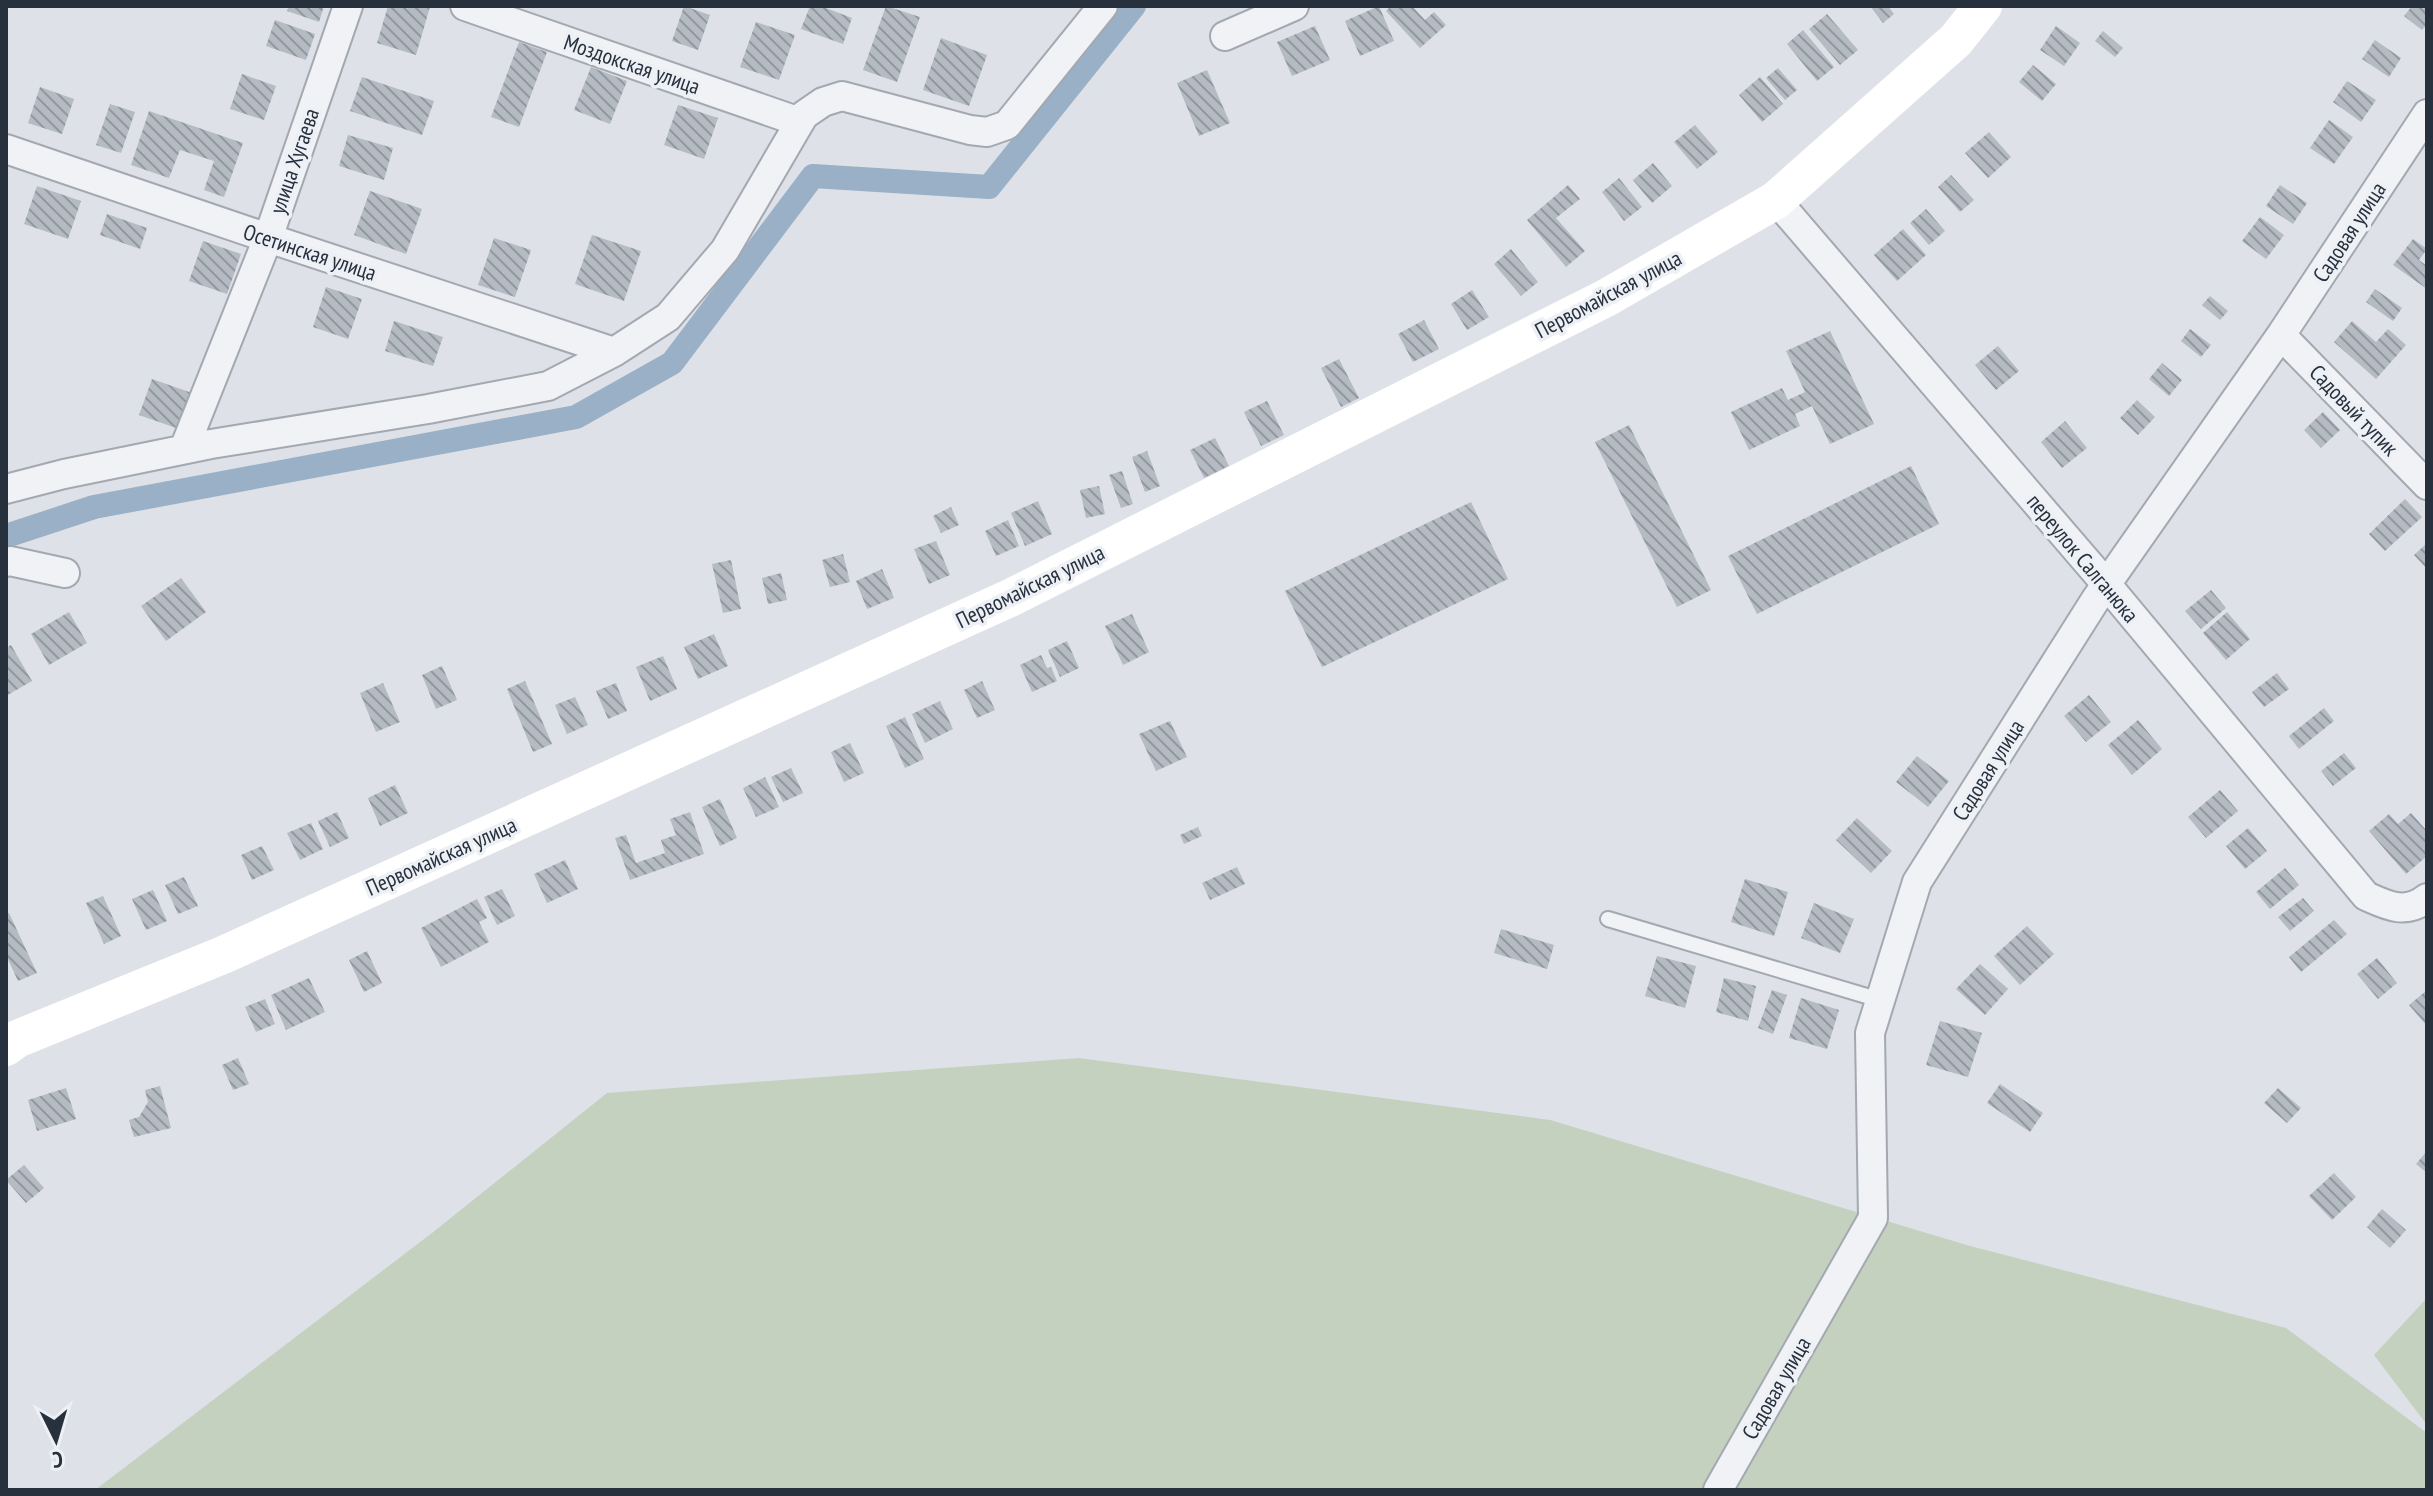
<svg xmlns="http://www.w3.org/2000/svg" width="2433" height="1496" font-family="'PT Sans Narrow',sans-serif">
<style>
.garden{fill:#c4d1bf}
.lines{fill:none;stroke-linecap:round;stroke-linejoin:round}
.canal{stroke:#99b0c6;stroke-width:24}
.building{fill:url(#building-back-hatch)}
.service-casing{stroke:#a3a8b1;stroke-width:18}
.minor-casing{stroke:#a3a8b1;stroke-width:32}
.service{stroke:#f0f2f5;stroke-width:14}
.minor{stroke:#f0f2f5;stroke-width:28}
.secondary{stroke:#fff;stroke-width:38}
.labels{text-anchor:middle;stroke-width:7;stroke-linejoin:round;paint-order:stroke}
.street-label{font-size:22px;fill:#27303d;stroke:#edf0f5}
</style>
<defs>
<pattern id="building-back-hatch" width="6" height="6" patternUnits="userSpaceOnUse" patternTransform="scale(2)"><rect width="6" height="6" fill="#b5bbc3"/><path d="M-1 5l2 2M0 0l6 6M5-1l2 2" fill="none" stroke="#9398a0"/></pattern>
</defs>
<rect width="100%" height="100%" fill="#dee1e7"/>
<path class="garden" d="M1079,1058L1550,1120L1970,1246L2286,1328L2427,1433V1490H95L432,1233L607,1093Z
M2427,1298V1425L2374,1355Z"/>
<g class="lines">
<path class="canal" d="M6,536L94,507L576,417L672,363L813,176L989,187L1134,6"/>
</g>
<path class="building" d="M289,6H324L319,22L287,11Z
M388,6L430,7L416,55L377,43Z
M684,6L710,15L698,50L672,41Z
M810,6H821L852,18L843,44L801,29Z
M886,6L920,17L897,82L863,70Z
M1379,6L1394,41L1360,56L1345,21Z
M1391,6H1412L1425,20L1434,12L1446,25L1420,48L1386,11Z
M1870,6H1888L1894,14L1883,23Z
M2412,6H2427V24L2422,30L2404,16Z
M1827,14L1858,50L1840,65L1809,29Z
M275,20L315,34L306,60L266,46Z
M756,22L795,35L779,80L740,67Z
M1315,26L1330,60L1292,76L1277,42Z
M2056,26L2080,43L2064,66L2040,50Z
M1803,30L1834,67L1817,81L1787,44Z
M2103,31L2123,48L2115,57L2095,41Z
M941,38L987,55L969,106L923,90Z
M2375,40L2401,58L2389,77L2362,59Z
M519,42L547,52L519,127L491,117Z
M2033,65L2056,84L2042,101L2019,82Z
M591,67L627,81L610,124L574,110Z
M1778,68L1797,90L1785,100L1766,78Z
M1207,70L1230,123L1199,136L1177,83Z
M242,74L276,86L264,120L230,109Z
M362,77L434,101L422,135L350,111Z
M1760,77L1783,104L1762,122L1739,95Z
M2347,81L2376,100L2361,122L2333,102Z
M40,87L74,99L62,134L28,123Z
M110,104L135,112L121,153L96,145Z
M678,105L718,118L704,159L664,145Z
M149,111L243,143L224,197L204,190L214,161L180,150L169,178L131,165Z
M2329,120L2353,137L2334,164L2310,148Z
M1695,125L1718,152L1697,169L1674,142Z
M1989,132L2011,157L1988,178L1965,153Z
M348,135L393,148L384,180L339,166Z
M1653,163L1672,186L1652,203L1633,180Z
M1951,175L1974,200L1960,212L1938,187Z
M1619,178L1642,207L1624,221L1602,192Z
M1568,185L1580,199L1556,218L1585,251L1566,267L1527,220Z
M2280,185L2307,203L2293,224L2266,206Z
M37,186L81,201L68,239L24,224Z
M370,191L422,209L406,254L354,235Z
M1926,209L1945,231L1929,245L1910,223Z
M107,214L147,228L140,249L100,235Z
M2260,217L2284,235L2266,259L2242,241Z
M1903,229L1926,255L1897,281L1874,255Z
M592,235L641,251L624,301L575,284Z
M494,238L531,250L515,297L478,285Z
M2413,239L2427,249L2419,260L2427,266V289L2393,265Z
M203,241L241,254L227,294L189,281Z
M1511,249L1538,282L1521,296L1494,264Z
M326,287L362,299L348,339L313,327Z
M2375,289L2402,308L2393,321L2366,302Z
M1472,290L1489,317L1467,330L1451,304Z
M2210,296L2228,311L2220,320L2202,305Z
M1424,320L1439,349L1413,362L1398,334Z
M394,321L443,337L433,366L385,351Z
M2352,321L2376,342L2388,329L2406,345L2376,379L2334,342Z
M2190,329L2211,345L2201,357L2181,341Z
M1830,331L1874,424L1830,444L1812,406L1795,414L1800,426L1749,450L1731,412L1782,388L1788,400L1805,392L1786,351Z
M1998,346L2019,371L1996,390L1975,365Z
M1339,359L1359,398L1341,407L1321,368Z
M2162,363L2182,380L2169,396L2149,379Z
M152,379L192,393L179,429L139,415Z
M2137,400L2155,417L2138,435L2120,418Z
M1267,401L1284,435L1261,446L1244,412Z
M2323,412L2340,430L2321,448L2304,430Z
M2065,421L2087,448L2062,468L2041,442Z
M1629,425L1711,590L1677,607L1595,442Z
M1215,438L1229,466L1204,478L1190,450Z
M1147,451L1160,486L1145,492L1132,457Z
M1911,466L1939,524L1757,614L1728,556Z
M1122,471L1133,504L1121,508L1109,475Z
M1099,486L1105,514L1086,518L1080,490Z
M2405,499L2422,517L2385,551L2369,534Z
M1038,501L1052,534L1025,546L1011,513Z
M1471,502L1508,579L1322,667L1285,591Z
M951,507L959,525L941,533L933,516Z
M1008,520L1019,546L996,556L985,531Z
M936,541L950,575L929,584L914,549Z
M2427,543V569L2414,555Z
M843,554L850,582L830,587L822,560Z
M731,560L741,609L723,613L712,564Z
M882,569L894,598L867,609L856,581Z
M781,573L787,600L768,604L762,578Z
M181,578L206,612L166,641L141,606Z
M2211,590L2226,608L2201,629L2185,611Z
M69,612L87,643L49,665L31,634Z
M2227,612L2250,639L2226,660L2203,633Z
M1132,614L1149,652L1123,665L1105,626Z
M714,634L728,666L698,679L684,647Z
M1067,641L1079,668L1060,677L1048,650Z
M11,645L32,681L6,696V648Z
M1041,655L1047,668L1051,667L1057,681L1032,692L1020,665Z
M663,656L677,689L650,701L636,667Z
M442,666L457,700L436,709L422,675Z
M2277,673L2289,689L2264,707L2252,692Z
M525,681L552,744L533,752L507,689Z
M982,681L995,710L977,718L964,690Z
M383,683L400,722L376,732L360,693Z
M616,683L627,711L608,719L596,691Z
M2089,695L2111,722L2086,742L2064,716Z
M575,697L588,725L567,734L555,705Z
M940,701L953,729L925,743L912,714Z
M2324,708L2334,721L2299,749L2289,736Z
M905,717L924,759L905,768L886,726Z
M2138,720L2162,749L2132,775L2108,745Z
M1170,721L1187,757L1156,771L1139,734Z
M850,743L864,773L844,782L831,752Z
M2344,753L2356,768L2333,786L2321,771Z
M1917,756L1949,781L1928,807L1896,782Z
M791,768L803,793L783,802L771,777Z
M765,777L779,807L756,817L743,788Z
M395,785L408,813L380,826L368,798Z
M2220,790L2238,811L2206,838L2188,817Z
M720,799L737,838L720,846L702,807Z
M337,812L349,838L330,847L318,821Z
M690,812L704,854L630,880L615,838L626,835L636,863L665,853L661,840L676,835L670,819Z
M2411,813L2427,831V856L2406,874L2369,831L2389,814L2398,824Z
M1857,818L1892,851L1871,873L1836,840Z
M311,823L323,849L300,860L287,833Z
M1198,827L1202,836L1184,844L1180,835Z
M2248,828L2267,851L2245,869L2226,846Z
M262,846L274,870L252,880L241,855Z
M565,860L578,889L547,903L534,874Z
M1237,867L1245,884L1210,900L1202,883Z
M2285,868L2299,885L2270,909L2256,892Z
M184,877L198,906L178,914L165,885Z
M1745,879L1788,892L1774,936L1731,922Z
M502,889L515,916L497,925L484,897Z
M153,890L167,921L146,930L132,899Z
M103,896L121,936L104,944L86,903Z
M2303,898L2314,911L2290,931L2278,917Z
M477,899L487,918L479,922L489,942L441,967L421,928Z
M1814,903L1854,919L1840,953L1801,938Z
M9,913L37,973L18,981L6,955V914Z
M2334,920L2347,934L2301,972L2289,957Z
M2027,926L2054,954L2020,985L1994,956Z
M1501,929L1554,945L1547,969L1494,953Z
M367,951L382,983L364,992L349,960Z
M1657,956L1696,966L1685,1008L1645,996Z
M2377,958L2397,983L2378,999L2357,974Z
M1980,964L2008,989L1985,1015L1956,989Z
M309,978L325,1012L286,1030L271,995Z
M1724,978L1756,986L1748,1021L1716,1012Z
M1772,990L1787,995L1773,1034L1758,1028Z
M2427,990V1026L2409,1005Z
M1801,998L1839,1010L1827,1049L1789,1038Z
M265,999L275,1024L256,1032L245,1007Z
M1940,1021L1982,1033L1968,1077L1926,1065Z
M238,1058L249,1084L233,1090L222,1065Z
M2000,1084L2043,1113L2030,1132L1987,1103Z
M160,1086L171,1128L134,1137L129,1120L139,1117L148,1102L145,1090Z
M66,1088L76,1119L37,1131L28,1100Z
M2278,1088L2301,1108L2287,1123L2264,1103Z
M2427,1151V1173L2416,1164Z
M24,1165L44,1188L26,1203L6,1180Z
M2334,1173L2356,1197L2332,1220L2309,1196Z
M2382,1209L2406,1230L2390,1248L2367,1227Z"/>
<g class="lines">
<g class="service-casing">
<path id="service" d="M1608,919L1880,1000"/>
</g>
<g class="minor-casing">
<path id="minor" d="M465,6L800,122
M1225,36L1294,6
M6,149L268,238L614,352
M1776,200L2107,585L2366,896C2388,906 2406,915 2427,898
M2281,335L2427,485
M184,449L268,238L348,6
M6,489L64,474L211,444L428,409L548,386L614,352L668,317L725,250L804,115L823,102L842,96L970,130L987,132L1007,125L1103,6
M6,562L10,561L65,573
M1718,1490L1873,1218L1870,1033L1917,882L2096,599L2281,335L2427,114"/>
</g>
<use href="#service" class="service"/>
<use href="#minor" class="minor"/>
<path class="secondary" d="M6,1047L17,1039L223,955L1010,598L1606,298L1776,200L1956,40L1983,6"/>
</g>
<g class="labels">
<g class="street-label">
<text transform="translate(632 64) rotate(19)" y="8">Моздокская улица</text>
<text transform="translate(294 161) rotate(-71)" y="8">улица Хугаева</text>
<text transform="translate(2349 232) rotate(-57)" y="8">Садовая улица</text>
<text transform="translate(310 252) rotate(18)" y="8">Осетинская улица</text>
<text transform="translate(1608 294) rotate(-28)" y="8">Первомайская улица</text>
<text transform="translate(2354 410) rotate(46)" y="8">Садовый тупик</text>
<text transform="translate(2083 558) rotate(50)" y="8">переулок Салганюка</text>
<text transform="translate(1030 586) rotate(-26)" y="8">Первомайская улица</text>
<text transform="translate(1988 770) rotate(-58)" y="8">Садовая улица</text>
<text transform="translate(441 856) rotate(-24)" y="8">Первомайская улица</text>
<text transform="translate(1776 1388) rotate(-60)" y="8">Садовая улица</text>
</g>
</g>
<rect width="2433" height="1496" fill="none" stroke="#27303d" stroke-width="16"/>
<g transform="translate(56 1440) rotate(175)" stroke="#edf0f5" stroke-width="6" paint-order="stroke">
<path d="M0-6L14 30L0 20L-14 30Z" fill="#27303d"/>
<text y="-12" font-size="22" font-weight="bold" text-anchor="middle" fill="#27303d">С</text>
</g>
</svg>
